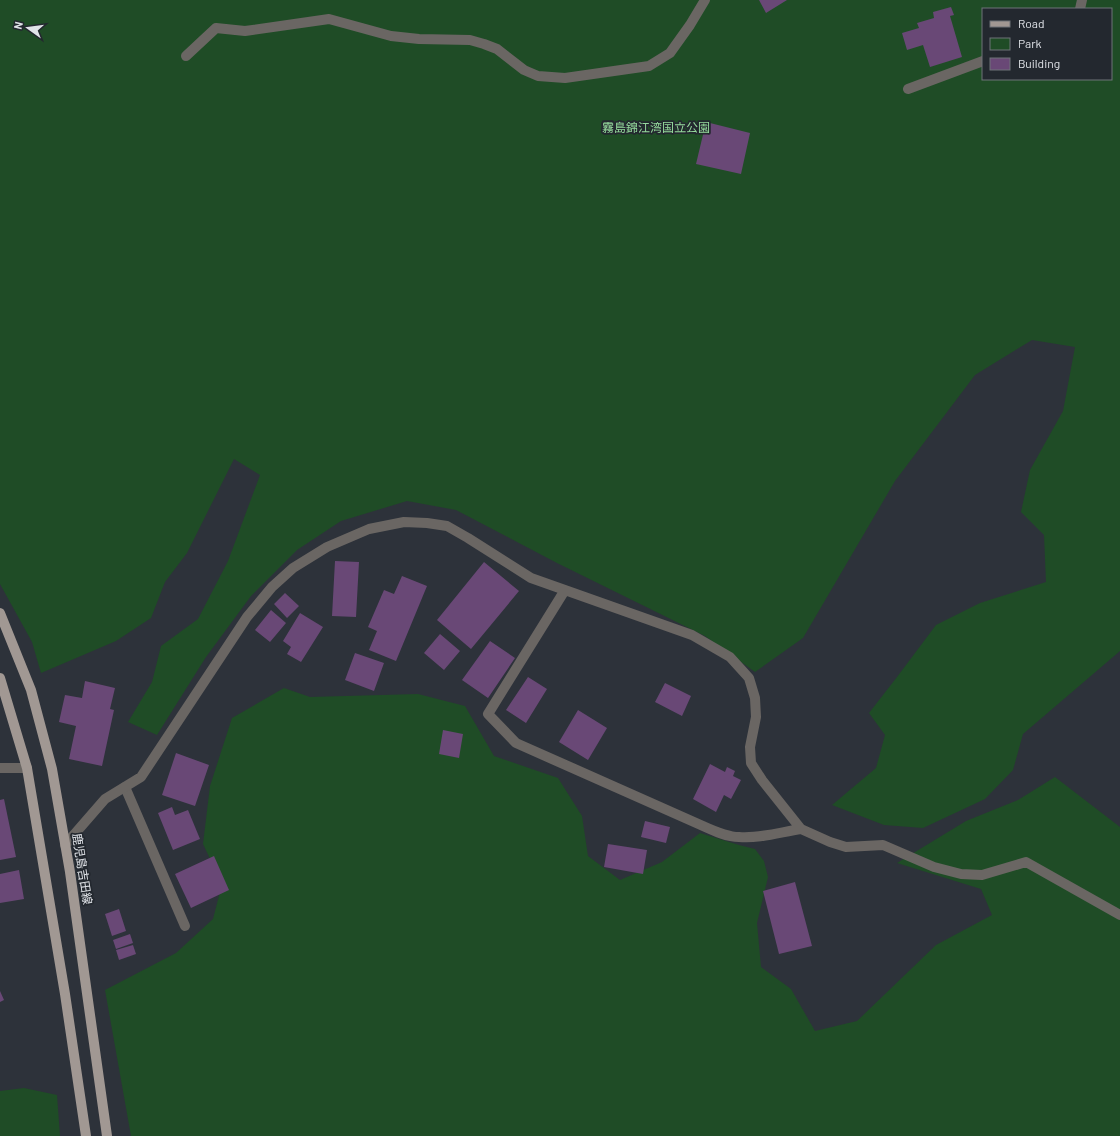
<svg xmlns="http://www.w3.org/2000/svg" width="1120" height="1136" font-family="Barlow,'Noto Sans JP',sans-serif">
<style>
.green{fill:#1f4c26;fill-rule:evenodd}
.building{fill:#694876}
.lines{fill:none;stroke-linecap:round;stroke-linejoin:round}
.service{stroke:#6a6663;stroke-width:10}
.minor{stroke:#6a6663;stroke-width:10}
.primary{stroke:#a19893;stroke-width:10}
.labels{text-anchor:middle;stroke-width:3.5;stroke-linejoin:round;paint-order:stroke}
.park-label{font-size:12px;fill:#95da9c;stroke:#23282f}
.street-label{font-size:12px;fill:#e0e3e8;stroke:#23282f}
</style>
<rect width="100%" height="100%" fill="#2d323a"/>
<path class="green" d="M0,0H1120V651L1023,734L1013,770L985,799L923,828L884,825L832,805L876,768L885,735L869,713L897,677L936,625L980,603L1046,582L1044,535L1021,512L1030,470L1063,411L1075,347L1032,340L975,375L895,481L803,638L755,672L705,636L557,563L456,510L407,501L341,521L297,550L251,596L206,657L157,735L128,722L152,682L161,646L198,619L228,561L260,475L234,459L187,553L165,582L151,618L116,641L41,673L32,642L0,584ZM983,9H1111V79H983Z
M284,688L310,697L418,694L465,706L494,756L558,778L582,816L588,856L620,880L662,862L700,833L739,845L755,849L764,861L768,877L757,923L761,967L791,989L815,1031L857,1021L936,945L992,915L981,889L897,863L966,821L1018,800L1055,777L1120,827V1136H131L105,990L176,953L213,919L222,884L203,844L210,786L232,718Z
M24,1088L57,1095L60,1136H0V1091Z"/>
<path class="building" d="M759,0H787L766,13Z
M951,7L954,15L950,16L962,57L930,67L923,45L907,50L902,33L919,28L917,23L934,18L933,12Z
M706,122L750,133L741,174L696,164Z
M335,561L359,562L356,617L332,616Z
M484,562L519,591L471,649L437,620Z
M402,576L427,586L396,661L369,650L377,631L368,627L384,590L394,594Z
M285,593L299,606L287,618L274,604Z
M271,610L286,623L270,642L255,630Z
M300,613L323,627L301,662L287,654L291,647L283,641Z
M440,634L460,651L444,670L424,653Z
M490,641L515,658L488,698L462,680Z
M355,653L384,663L374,691L345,680Z
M528,677L547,689L526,723L506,710Z
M85,681L115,688L110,709L114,710L102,766L69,759L76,726L59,722L65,695L82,698Z
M665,683L691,696L682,716L655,702Z
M578,710L607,728L588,760L559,742Z
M443,730L463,734L459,758L439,754Z
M176,753L209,765L195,806L162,795Z
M710,764L725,772L727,767L735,771L733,776L741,780L731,799L724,795L716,812L693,799Z
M4,799L16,857L0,860V800Z
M172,807L175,815L188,810L200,839L173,850L158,813Z
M645,821L670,827L666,843L641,837Z
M608,844L647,850L643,874L604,867Z
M214,856L229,890L191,908L175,874Z
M19,870L24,899L0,903V874Z
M795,882L812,946L779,954L763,891Z
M119,909L126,931L112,936L105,914Z
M130,934L133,943L116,949L113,940Z
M133,945L136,954L119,960L116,950Z
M0,991L4,1000L0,1002Z"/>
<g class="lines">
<path class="service" d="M125,787L185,926"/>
<path class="minor" d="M1080,9L1082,0
M186,56L216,28L245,31L329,19L391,36L419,39L470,40L484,44L497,49L524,70L538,76L565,78L649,66L670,53L690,25L705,0
M908,89L983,61
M565,590L488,714L516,743L703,826C714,831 727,837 739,837C758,839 781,832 801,829
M0,768H27
M65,845L105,799L141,777L247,617L272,587L293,568L327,547L369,529L404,522L427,523L447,526L468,538L531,578L692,635L730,657L749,678L755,698L756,717L750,747L751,763L762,780L801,829L830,842L846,847L883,845L934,867L961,874L982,875L1026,862L1120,915"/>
<path class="primary" d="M0,613L31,690L52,769L70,872L107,1136
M0,678L27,768L65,994L86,1136"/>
</g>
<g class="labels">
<g class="park-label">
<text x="656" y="132">霧島錦江湾国立公園</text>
</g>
<g class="street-label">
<text transform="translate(82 869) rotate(81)" y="4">鹿児島吉田線</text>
</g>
</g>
<rect x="982" y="8" width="130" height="72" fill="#23282f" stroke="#6f7379"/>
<rect x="990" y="21" width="20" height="6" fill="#a19893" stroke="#6f7379"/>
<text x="1018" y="28" font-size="12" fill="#e0e3e8">Road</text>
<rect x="990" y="38" width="20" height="12" fill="#1f4c26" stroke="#6f7379"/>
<text x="1018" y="48" font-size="12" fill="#e0e3e8">Park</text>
<rect x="990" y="58" width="20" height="12" fill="#694876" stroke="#6f7379"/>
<text x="1018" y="68" font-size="12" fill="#e0e3e8">Building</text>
<g transform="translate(28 28) rotate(284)" stroke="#23282f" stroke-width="3" paint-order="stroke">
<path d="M0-3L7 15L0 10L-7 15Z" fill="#e0e3e8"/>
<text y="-6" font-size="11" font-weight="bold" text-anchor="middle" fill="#e0e3e8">N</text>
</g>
</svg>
